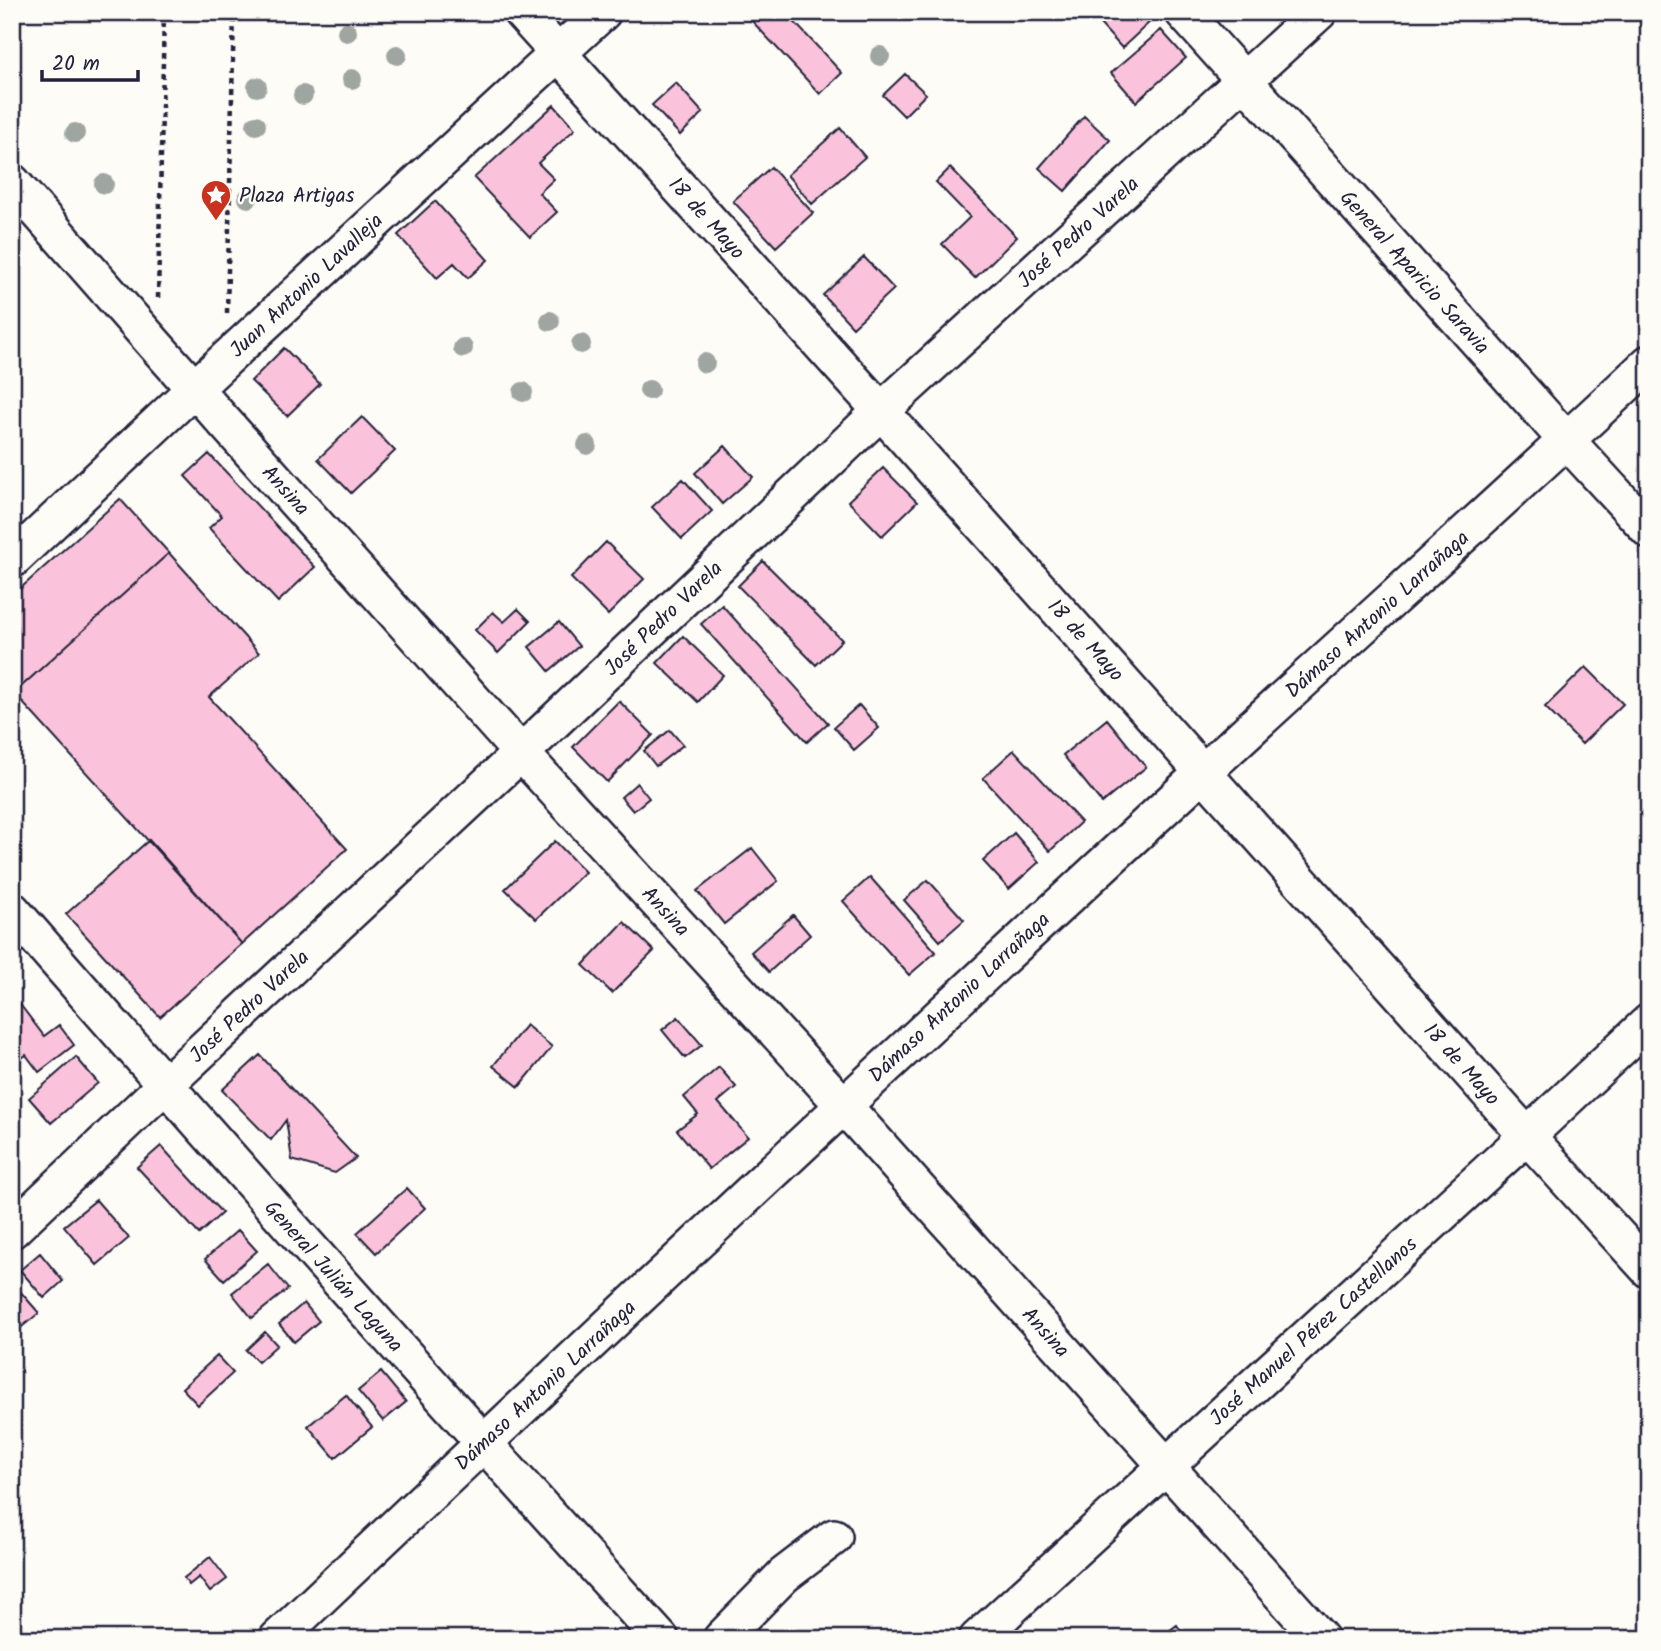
<svg xmlns="http://www.w3.org/2000/svg" width="1661" height="1651" font-family="Kalam,sans-serif">
<style>
.building{fill:#fbc3db;stroke:#22223b;stroke-width:2}
.lines{fill:none;stroke-linecap:round;stroke-linejoin:round}
.minor-casing{stroke:#22223b;stroke-width:40}
.path{stroke:#22223b;stroke-width:4.5;stroke-dasharray:5 5;stroke-linecap:butt}
.minor{stroke:#fdfcf7;stroke-width:35}
.tree{fill:#9fa5a1}
.labels{text-anchor:middle;stroke-width:5;stroke-linejoin:round;paint-order:stroke}
.poi-label{font-size:21px;fill:#22223b;stroke:#fdfcf7;text-anchor:start}
.street-label{font-size:21px;fill:#22223b;stroke:#fdfcf7}
</style>
<rect width="100%" height="100%" fill="#fdfcf7"/>
<filter id="ink" filterUnits="userSpaceOnUse"><feTurbulence type="fractalNoise" baseFrequency=".0143" numOctaves="2"/><feDisplacementMap in="SourceGraphic" scale="14" xChannelSelector="R" yChannelSelector="G"/><feConvolveMatrix kernelMatrix="1 2 1 2 8 2 1 2 1" color-interpolation-filters="sRGB"/></filter>
<g filter="url(#ink)">
<path class="building" d="M757,12H785L842,73L820,94L750,19Z
M1089,12H1145L1152,20L1122,48Z
M1161,30L1186,58L1136,102L1111,73Z
M905,74L926,94L904,116L883,95Z
M676,83L703,113L680,135L652,105Z
M554,105L575,129L538,163L554,179L539,193L557,212L530,237L474,178Z
M1084,116L1110,140L1065,191L1039,168Z
M840,128L865,157L812,204L787,175Z
M771,167L813,213L776,247L733,201Z
M950,168L1017,237L975,278L942,244L970,217L936,182Z
M435,201L488,260L468,278L454,263L437,278L398,235Z
M864,257L894,289L853,327L823,295Z
M284,348L320,384L287,416L251,381Z
M362,417L395,451L351,493L318,459Z
M725,446L753,477L722,504L695,473Z
M209,454L315,567L278,602L209,528L222,516L185,476Z
M883,468L917,502L882,536L848,501Z
M683,479L712,511L682,539L652,507Z
M120,499L169,553L14,693L12,691V596Z
M606,542L644,579L608,615L571,578Z
M169,553L259,653L209,697L347,849L242,944L14,693Z
M763,561L842,640L816,665L738,586Z
M722,605L828,723L807,742L701,624Z
M518,609L530,621L498,653L475,630L493,612L504,622Z
M559,622L579,646L549,671L529,647Z
M683,636L723,675L698,702L657,663Z
M1586,667L1623,704L1582,744L1545,707Z
M619,701L653,735L607,782L573,747Z
M859,705L879,728L854,750L834,727Z
M1107,719L1146,767L1102,803L1063,755Z
M670,730L683,745L656,766L644,751Z
M1014,750L1081,822L1050,851L983,778Z
M637,783L649,798L633,811L621,797Z
M1014,833L1039,862L1009,889L983,861Z
M149,840L242,944L160,1017L66,914Z
M555,841L585,872L536,919L505,889Z
M752,848L778,881L724,924L697,891Z
M870,877L936,952L909,975L843,901Z
M928,880L964,920L940,941L904,900Z
M793,915L810,935L769,972L751,952Z
M624,922L654,951L612,993L583,965Z
M12,994L44,1036L59,1025L74,1045L39,1072L26,1055L15,1063L12,1059Z
M678,1017L702,1045L685,1058L662,1030Z
M526,1025L552,1047L519,1087L493,1066Z
M260,1055L356,1158L335,1173L292,1160L286,1120L271,1140L222,1090Z
M76,1057L98,1083L51,1123L29,1098Z
M719,1067L736,1087L718,1102L748,1137L709,1169L677,1130L698,1114L684,1097Z
M161,1146L222,1213L199,1234L137,1167Z
M407,1188L425,1208L376,1253L357,1233Z
M96,1200L129,1238L97,1265L64,1226Z
M238,1230L257,1251L224,1280L205,1259Z
M40,1253L63,1281L44,1298L20,1270Z
M268,1264L288,1289L252,1318L232,1293Z
M12,1282L39,1313L12,1335Z
M304,1303L319,1321L294,1342L279,1324Z
M265,1332L277,1345L258,1362L246,1350Z
M217,1356L233,1373L198,1405L182,1388Z
M381,1372L406,1402L383,1421L358,1391Z
M346,1395L372,1427L335,1458L308,1426Z
M210,1557L227,1579L210,1592L199,1577L189,1585L184,1578Z
M1177,1625L1187,1639H1158Z"/>
<g class="lines">
<g class="minor-casing">
<path id="minor" d="M521,12L881,411L1527,1136L1649,1270
M1183,12L1567,441L1649,530
M12,182L157,347L521,753L843,1105L1321,1639
M12,560L226,359L603,12
M12,910C226,1155 442,1398 661,1639
M12,1230L165,1085L521,753L881,411L1319,12
M277,1639C582,1349 889,1062 1198,777C1348,638 1501,503 1649,363
M721,1639L784,1575L834,1537
M977,1639L1527,1136L1649,1022"/>
</g>
<path class="path" d="M158,298L164,12
M227,313L234,12"/>
<use href="#minor" class="minor"/>
</g>
<g class="tree">
<circle cx="347" cy="32" r="10"/>
<circle cx="397" cy="55" r="10"/>
<circle cx="880" cy="56" r="10"/>
<circle cx="352" cy="79" r="10"/>
<circle cx="257" cy="87" r="10"/>
<circle cx="303" cy="95" r="10"/>
<circle cx="256" cy="125" r="10"/>
<circle cx="75" cy="133" r="10"/>
<circle cx="104" cy="184" r="10"/>
<circle cx="248" cy="198" r="10"/>
<circle cx="550" cy="321" r="10"/>
<circle cx="581" cy="344" r="10"/>
<circle cx="463" cy="348" r="10"/>
<circle cx="705" cy="363" r="10"/>
<circle cx="649" cy="390" r="10"/>
<circle cx="523" cy="392" r="10"/>
<circle cx="587" cy="445" r="10"/>
</g>
</g>
<defs>
<g id="sight-pin" transform="scale(1.575)"><path d="M0 17L-7.5 6A9.5 9.5 0 1 1 7.5 6Z" fill="#c8321e" stroke="#fdfcf7"/><path d="M0-6L1.8-2.2L6-1.7L2.9 1.2L3.7 5.4L0 3.3L-3.7 5.4L-2.9 1.2L-6-1.7L-1.8-2.2Z" fill="#fff"/></g>
</defs>
<g fill-rule="evenodd">
<use href="#sight-pin" x="216" y="195"/>
</g>
<g class="labels">
<g class="poi-label">
<text x="239" y="202">Plaza Artigas</text>
</g>
<g class="street-label">
<text transform="translate(707 218) rotate(48)" y="7">18 de Mayo</text>
<text transform="translate(1078 232) rotate(-42)" y="7">José Pedro Varela</text>
<text transform="translate(1415 272) rotate(48)" y="7">General Aparicio Saravia</text>
<text transform="translate(306 285) rotate(-43)" y="7">Juan Antonio Lavalleja</text>
<text transform="translate(286 490) rotate(48)" y="7">Ansina</text>
<text transform="translate(1377 614) rotate(-42)" y="7">Dámaso Antonio Larrañaga</text>
<text transform="translate(663 618) rotate(-44)" y="7">José Pedro Varela</text>
<text transform="translate(1086 640) rotate(48)" y="7">18 de Mayo</text>
<text transform="translate(666 911) rotate(47)" y="7">Ansina</text>
<text transform="translate(959 997) rotate(-43)" y="7">Dámaso Antonio Larrañaga</text>
<text transform="translate(249 1006) rotate(-43)" y="7">José Pedro Varela</text>
<text transform="translate(1462 1064) rotate(48)" y="7">18 de Mayo</text>
<text transform="translate(334 1276) rotate(48)" y="7">General Julián Laguna</text>
<text transform="translate(1313 1331) rotate(-42)" y="7">José Manuel Pérez Castellanos</text>
<text transform="translate(1046 1332) rotate(48)" y="7">Ansina</text>
<text transform="translate(545 1385) rotate(-43)" y="7">Dámaso Antonio Larrañaga</text>
</g>
</g>
<rect width="1661" height="1651" fill="none" stroke="#fdfcf7" stroke-width="42"/>
<rect x="21" y="21" width="1619" height="1609" fill="none" stroke="#22223b" stroke-width="2.5" filter="url(#ink)"/>
<path d="M42 70v10h96v-10" fill="none" stroke="#22223b" stroke-width="3.5"/>
<text x="52" y="70" font-size="21" fill="#22223b" stroke="#fdfcf7" stroke-width="5" paint-order="stroke">20 m</text>
</svg>
